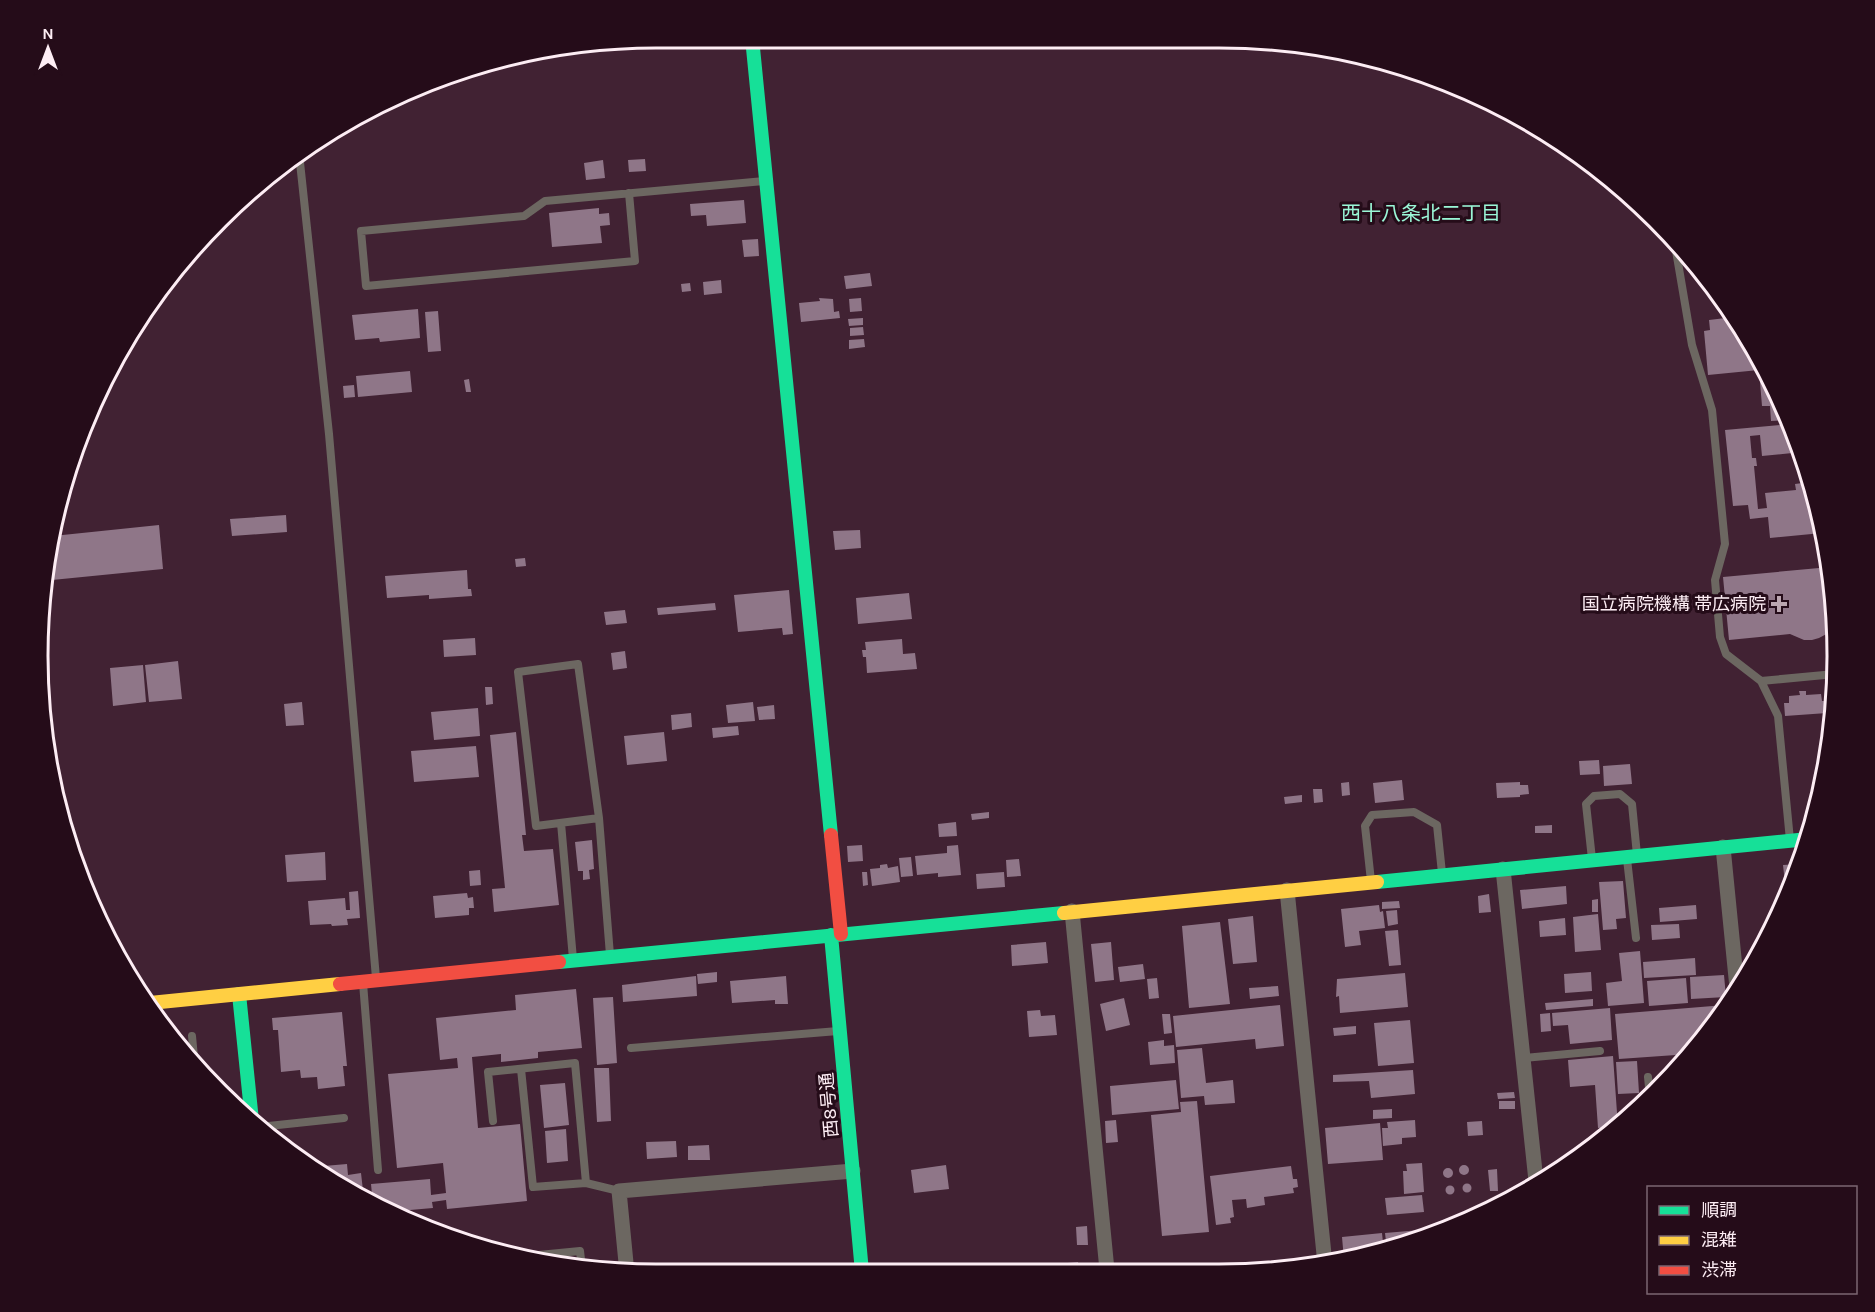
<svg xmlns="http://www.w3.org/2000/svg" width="1875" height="1312" font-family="Karla,'Noto Sans JP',sans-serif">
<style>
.building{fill:#8f7688}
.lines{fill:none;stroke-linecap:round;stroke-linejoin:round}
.lane{stroke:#6c6761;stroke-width:8}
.street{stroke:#6c6761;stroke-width:15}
.fast{stroke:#16e098;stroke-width:14}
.slow{stroke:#ffcf43;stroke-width:14}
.jam{stroke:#f24e42;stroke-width:14}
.poi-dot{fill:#bba6b0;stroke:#250c19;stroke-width:2}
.labels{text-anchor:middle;stroke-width:6;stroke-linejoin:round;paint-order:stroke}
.poi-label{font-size:18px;fill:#fdedf4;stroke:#250c19;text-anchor:end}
.street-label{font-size:18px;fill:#fdedf4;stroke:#250c19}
.neighbourhood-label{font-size:20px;fill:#9af7d7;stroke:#250c19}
.rim{fill:none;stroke:#fdedf4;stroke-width:3}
</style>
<rect width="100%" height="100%" fill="#412233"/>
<path class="building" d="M645,159L646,171L629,172L628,160Z
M603,160L605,178L586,180L584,163Z
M744,200L746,223L707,226L706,215L691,216L690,204Z
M599,208V214L609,213L610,225L600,226L602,243L552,247L549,213Z
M758,239L759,256L744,257L742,240Z
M1683,247L1684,248L1699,270L1690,271L1689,264L1685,265Z
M870,273L872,286L846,289L844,276Z
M721,280L722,293L704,295L703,282Z
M690,283L691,291L682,292L681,284Z
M819,298L833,299L834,312L839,311L840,318L801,322L799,303L820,301Z
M861,298L862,311L850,312L849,299Z
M418,309L420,338L380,342L379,338L355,340L352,315Z
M438,311L441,351L428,352L425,312Z
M1734,317L1754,346L1788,420L1771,421L1770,406H1762L1759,370L1708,375L1704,331L1710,330L1709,320Z
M863,318V325L849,326L848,319Z
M863,327L864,335L850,336V328Z
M864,339L865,347L849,349V340Z
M410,371L412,392L358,397L356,376Z
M469,379L471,392H466L464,380Z
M354,385L355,397L344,398L343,386Z
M1790,424L1802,452L1762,456L1760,435L1750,436L1752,458H1756L1757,466H1754L1758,509L1767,508L1765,493L1796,490L1795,484L1810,482L1822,533L1770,538L1768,517L1750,519L1748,505L1733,506L1725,430Z
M286,515L287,532L232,536L230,519Z
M159,525L163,569L42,581L53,536Z
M860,530L861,548L835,550L833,531Z
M525,558L526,566L516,567L515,559Z
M1830,567L1834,630L1819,638L1812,640H1804L1790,634L1729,640L1723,577Z
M467,570L468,589H471L472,596L429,599V595L387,598L385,576Z
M789,590L793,634L783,635L782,628L738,632L734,595Z
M909,593L912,619L858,624L856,598Z
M715,603L716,610L658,615L657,608Z
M625,610L627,623L606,625L604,612Z
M475,638L476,655L444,657L443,640Z
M902,639L903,654L915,653L917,669L867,673L866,657H863L862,650H866L865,642Z
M625,651L627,668L613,670L611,653Z
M178,661L182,699L149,702L145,665Z
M143,665L146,702L113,706L110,668Z
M485,687H492L493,704L486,705Z
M1799,691H1806V695L1821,694L1822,701H1826L1827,713L1785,716L1784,703H1789V696L1800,695Z
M302,702L304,725L286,726L284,704Z
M753,702L755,721L728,723L726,705Z
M774,705L775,719L759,720L757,707Z
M478,708L480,736L434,740L431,712Z
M691,713L692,727L672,730L671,715Z
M738,726L739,735L713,738L712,728Z
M516,732L526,835H522L524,851L553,849L559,905L494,912L492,889L505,888L490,735Z
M664,732L667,761L627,765L624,736Z
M476,746L479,777L414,782L411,751Z
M1599,760L1600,774L1580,775L1579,761Z
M1630,764L1632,784L1604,786L1603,766Z
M1402,780L1404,800L1375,803L1373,783Z
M1349,782L1350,795L1342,796L1341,783Z
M1520,782V785H1528L1529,794L1520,795V797L1497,798L1496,783Z
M1313,789H1322L1323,802L1314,803Z
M1302,795V802L1285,804L1284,797Z
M989,812V818L972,820L971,814Z
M956,822L957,836L939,837L938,824Z
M1552,825V833H1535V826Z
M592,840L594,869L589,870L590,879L583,880V871H578L575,842Z
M862,845L863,861L848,862L847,846Z
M958,845L961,875L938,877V873L917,875L915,856L947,853V846Z
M325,852L326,880L287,882L285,855Z
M911,857L913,876L901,877L899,858Z
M1019,859L1021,876L1007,877L1006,860Z
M887,864L888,868L898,866L900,882L872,886L870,869L880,868V865Z
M1799,864L1791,882L1785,883L1783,865Z
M480,870L481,885L470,886L469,871Z
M862,872H867L868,885L863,886Z
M1004,872L1005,887L977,889L976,874Z
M1623,881L1626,918L1616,919L1617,929L1603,930L1599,882Z
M1566,886L1567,904L1522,909L1520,890Z
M358,891L360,918L347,919L348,925L332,926L331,924L310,925L308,901L345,898L346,910H350L349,892Z
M467,893L468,898L473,897L474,908H469V915L435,918L433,896Z
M1489,894L1491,912L1479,913L1478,896Z
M1598,899V912H1592V900Z
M1399,901L1400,908L1382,909V902Z
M1379,905L1380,912L1383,911L1385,928L1359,931L1361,945L1345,947L1341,909Z
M1696,905L1697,919L1660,922L1659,908Z
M1397,910L1398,924L1388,926L1386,911Z
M1598,914L1601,950L1575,952L1573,917Z
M1253,916L1257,962L1233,964L1228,919Z
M1565,918L1566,935L1540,937L1539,921Z
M1220,922L1230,1004L1189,1008L1182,926Z
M1679,924L1680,938L1652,940L1651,925Z
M1398,930L1401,965L1389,966L1385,931Z
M1046,942L1048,963L1012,966L1011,945Z
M1111,942L1114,980L1095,982L1091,944Z
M1640,951L1644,1003L1608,1006L1606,983L1622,981L1619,953Z
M1695,958L1696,975L1644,978L1643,962Z
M1143,964L1145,979L1120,982L1118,967Z
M717,972V982L698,984L697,974Z
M1591,972L1592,991L1565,993L1564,974Z
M1405,973L1408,1007L1340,1013L1339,996L1336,997L1337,979Z
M1724,975L1726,997L1691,999L1690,977Z
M696,976L697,996L623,1002L622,985Z
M786,976L788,1004H775V1000L732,1003L730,981Z
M1157,978L1159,998L1149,999L1147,979Z
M1686,978L1688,1003L1649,1006L1647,981Z
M1278,986L1279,996L1250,999L1249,988Z
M576,989L582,1048L538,1052V1058L501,1062V1054L472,1057L478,1128L520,1124L527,1201L447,1209L446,1200L432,1202L433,1208L387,1212L373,1205L371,1184L430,1179L431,1195L446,1193L443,1163L397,1168L388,1074L458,1068L457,1058L440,1060L436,1018L516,1010L515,995Z
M613,997L617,1063L597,1065L593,998Z
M1124,998L1130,1025L1106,1031L1100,1004Z
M1593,999V1006L1546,1010L1545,1003Z
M1280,1005L1284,1046L1256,1049L1255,1039L1176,1047L1173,1016Z
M1725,1005L1710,1032L1690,1054L1619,1059L1615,1014Z
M1610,1008L1612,1040L1570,1044L1568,1025L1553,1026L1552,1013Z
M1040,1010L1041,1016L1055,1015L1057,1035L1029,1037L1027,1011Z
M342,1012L347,1066H343L345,1086L318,1089L317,1077L301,1078L300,1070L281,1072L278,1030H273L272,1018Z
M1550,1013L1551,1031L1541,1032L1540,1014Z
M1162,1014H1170L1172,1033L1164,1034Z
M1410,1020L1414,1063L1378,1066L1374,1023Z
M1356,1026V1034L1334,1036L1333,1028Z
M1164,1040V1046L1174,1045L1175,1063L1150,1065L1148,1042Z
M1202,1048L1206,1083L1233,1080L1235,1103L1205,1105L1204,1096L1181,1098L1177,1050Z
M1613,1056L1618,1127L1598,1128L1595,1085L1570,1087L1568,1060Z
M1637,1061L1639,1093L1618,1094L1616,1062Z
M594,1068H609L611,1121L597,1122Z
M1413,1070L1415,1094L1371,1098L1369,1081L1333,1082V1075Z
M1176,1080L1179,1109L1112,1115L1110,1086Z
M565,1083L569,1125L544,1128L540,1085Z
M1514,1092L1515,1098L1498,1099L1497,1093Z
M1197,1101L1209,1232L1162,1236L1151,1115L1181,1112L1180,1102Z
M1499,1101H1515V1109H1499Z
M1392,1109V1118L1373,1119V1110Z
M1116,1120L1118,1142L1106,1143L1105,1121Z
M1415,1120L1416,1137L1402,1138V1144L1383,1146L1382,1128H1388L1387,1122Z
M1482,1121L1483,1135L1468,1136L1467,1122Z
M1380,1123L1383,1160L1328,1164L1325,1128Z
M566,1129L568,1161L547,1163L545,1131Z
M676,1141L677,1157L647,1159L646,1142Z
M289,1142L290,1154L276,1143Z
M709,1145L710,1160H688V1146Z
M1422,1163L1424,1192L1404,1194L1403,1171H1407L1406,1164Z
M347,1164L348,1175L361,1173L364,1199L312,1167Z
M946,1165L949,1189L914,1193L911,1170Z
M1459 1170a5 5 0 1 1 10 0a5 5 0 1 1-10 0Z
M1291,1166L1293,1179H1297L1298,1187L1293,1188L1294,1193L1264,1197L1265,1205L1247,1208L1246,1199L1232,1200L1234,1217L1230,1218L1231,1223L1216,1225L1210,1176Z
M1443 1173a5 5 0 1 1 10 0a5 5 0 1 1-10 0Z
M1497,1169L1498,1191H1490L1488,1170Z
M1462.5 1188a4.5 4.5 0 1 1 9 0a4.5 4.5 0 1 1-9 0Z
M1445.5 1190a4.5 4.5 0 1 1 9 0a4.5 4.5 0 1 1-9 0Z
M1422,1195L1424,1212L1387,1215L1385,1198Z
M1457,1224L1447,1228L1435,1233L1434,1226Z
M1087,1226L1088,1245H1077L1076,1227Z
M1432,1229V1233L1387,1250L1385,1233Z
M1382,1233L1384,1252L1344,1260L1342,1237Z
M1078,1262L1079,1270L1007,1271V1269Z
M1301,1264L1302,1269H1258V1268Z"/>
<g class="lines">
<path class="lane" d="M299,153L329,434L376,978
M629,193L635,261L366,286L361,231L524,216L545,201L765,181
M1674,239L1692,345L1712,410L1725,544L1715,580L1720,637L1726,654L1761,681L1778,716L1790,840
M1761,681L1835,674
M599,818L536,826L518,672L578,664L599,818L610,955
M561,823L573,959
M1592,859L1586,804L1594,796L1620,794L1632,804L1637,855
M1627,859L1636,938
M1371,881L1365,826L1372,815L1414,812L1437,825L1442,873
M363,983L378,1170
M192,1036L195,1068
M631,1048L838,1031
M1523,1058L1600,1051
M521,1069L533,1187L586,1183L619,1191
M1648,1077L1650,1097
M493,1121L488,1072L575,1063L586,1183
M259,1127L344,1118
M518,1257L580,1251L582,1268"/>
<path class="street" d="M1723,847L1737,988
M1503,869L1536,1181
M1287,890L1325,1264
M1072,911L1107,1270
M627,1273L619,1191L853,1171"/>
<path class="fast" d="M752,38L831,835
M1377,882L1808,839
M831,935L862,1272
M559,962L1064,913
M239,994L252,1121"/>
<path class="slow" d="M1064,913L1377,882
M150,1003L340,984"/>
<path class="jam" d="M831,835L841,934
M340,984L559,962"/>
</g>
<path class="poi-dot" d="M1776 595h6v6h6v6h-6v6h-6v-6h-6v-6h6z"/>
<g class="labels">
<g class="poi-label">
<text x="1766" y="610">国立病院機構 帯広病院</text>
</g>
<g class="street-label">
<text transform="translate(829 1105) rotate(-95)" y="6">西8号通</text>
</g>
<g class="neighbourhood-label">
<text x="1421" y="220">西十八条北二丁目</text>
</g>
</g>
<path d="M0 0H1875V1312H0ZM656 48H1219A608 608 0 0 1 1827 656V656A608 608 0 0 1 1219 1264H656A608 608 0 0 1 48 656V656A608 608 0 0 1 656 48Z" fill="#250c19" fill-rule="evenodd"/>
<path class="rim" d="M656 48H1219A608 608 0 0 1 1827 656V656A608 608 0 0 1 1219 1264H656A608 608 0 0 1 48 656V656A608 608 0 0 1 656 48Z"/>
<rect x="1647" y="1186" width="210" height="108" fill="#250c19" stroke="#7b6671" stroke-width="1.5"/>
<rect x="1659" y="1206" width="30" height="9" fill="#16e098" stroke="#7b6671" stroke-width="1.5"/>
<text x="1701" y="1216" font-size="18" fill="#fdedf4">順調</text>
<rect x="1659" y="1236" width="30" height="9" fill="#ffcf43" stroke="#7b6671" stroke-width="1.5"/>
<text x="1701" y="1246" font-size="18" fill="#fdedf4">混雑</text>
<rect x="1659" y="1266" width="30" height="9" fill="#f24e42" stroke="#7b6671" stroke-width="1.5"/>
<text x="1701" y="1276" font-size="18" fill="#fdedf4">渋滞</text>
<g transform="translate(48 48)" stroke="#250c19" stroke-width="4.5" paint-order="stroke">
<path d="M0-4.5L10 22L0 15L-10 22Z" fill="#fdedf4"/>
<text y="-9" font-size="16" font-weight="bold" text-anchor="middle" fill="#fdedf4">N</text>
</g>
</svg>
